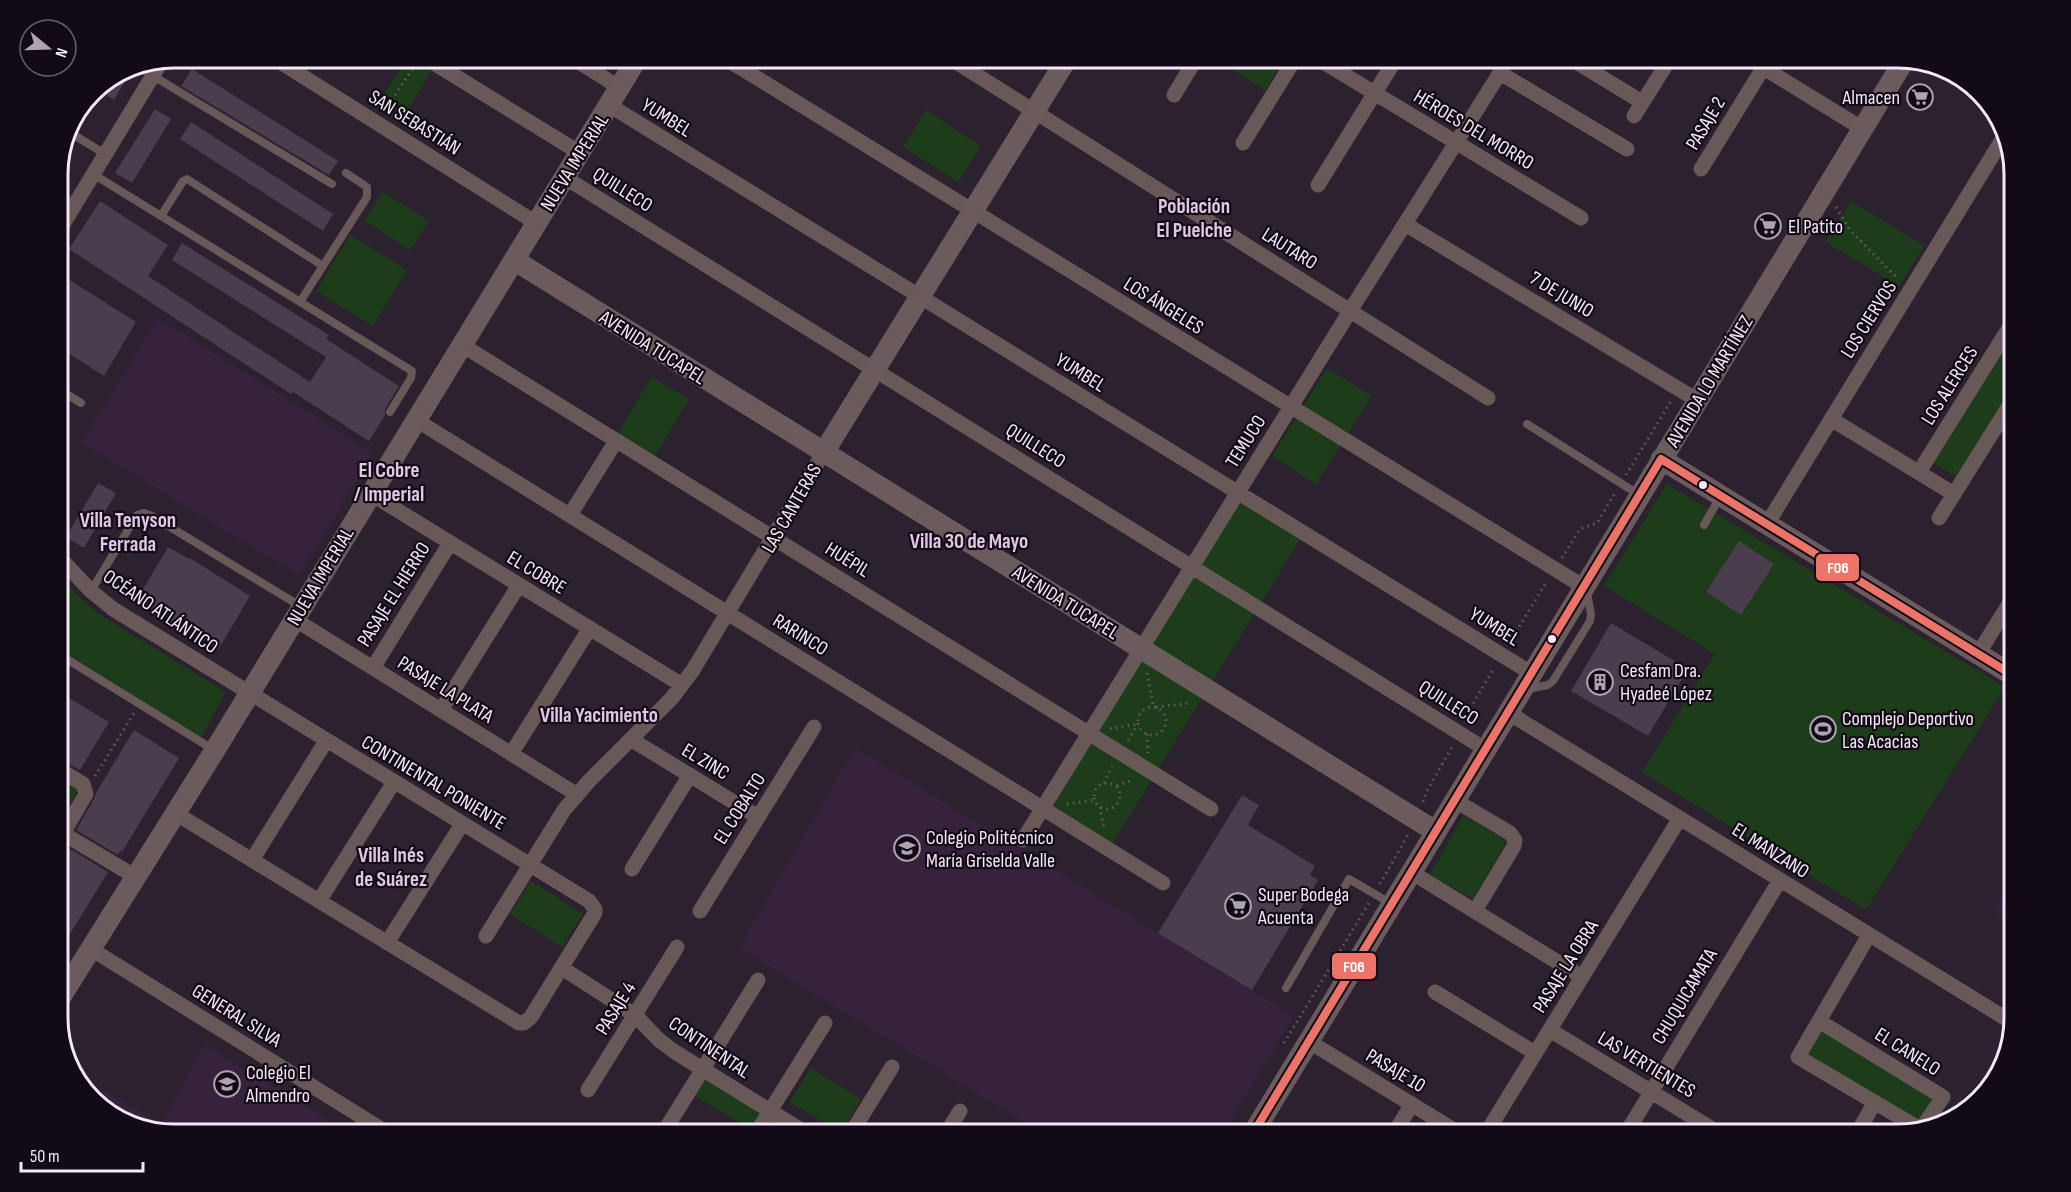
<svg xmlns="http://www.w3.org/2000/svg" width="2071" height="1192" font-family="'Sofia Sans Condensed',sans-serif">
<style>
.built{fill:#37223d}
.green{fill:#1d3c1a}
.building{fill:#4a3d4d}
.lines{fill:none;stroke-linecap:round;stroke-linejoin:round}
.path{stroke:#675a5d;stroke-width:3;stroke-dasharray:1.5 4.5;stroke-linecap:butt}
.lane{stroke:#685858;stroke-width:8}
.street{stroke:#685858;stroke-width:15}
.secondary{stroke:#6c5b5c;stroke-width:21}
.bus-1-casing{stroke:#120a14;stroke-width:12}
.bus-1{stroke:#eb7368;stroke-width:8}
.bus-dot{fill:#f5e8f8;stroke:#120a14;stroke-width:2}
.labels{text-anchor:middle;stroke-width:4.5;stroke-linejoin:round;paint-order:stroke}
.poi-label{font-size:20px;fill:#f5e8f8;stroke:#120a14;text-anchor:start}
.street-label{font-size:20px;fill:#f5e8f8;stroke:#120a14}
.neighbourhood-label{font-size:21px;font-weight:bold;fill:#e0c7e6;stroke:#120a14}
.rim{fill:none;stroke:#f5e8f8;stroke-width:3}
.line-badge{stroke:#120a14;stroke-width:2}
.badge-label{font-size:16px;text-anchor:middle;font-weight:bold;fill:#fff}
</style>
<rect width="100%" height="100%" fill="#2c212e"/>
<path class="built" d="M158,318L373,453L299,575L82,443Z
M855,748L1294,1016L1221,1135H1046L739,948Z
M2014,876V924L1993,911Z
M205,1045L352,1135H173L115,1120L73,1077L71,1071L161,1124Z"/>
<path class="green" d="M408,57H440L400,123L376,107Z
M1213,57H1286L1265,90Z
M926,110L981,146L958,182L903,147Z
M383,192L429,221L410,250L364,220Z
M1851,201L1924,246L1899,286L1825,242Z
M350,235L407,270L373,326L316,291Z
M2014,331V387L1958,478L1932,462Z
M1327,368L1372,396L1316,484L1272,456Z
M651,377L689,399L655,456L618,434Z
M1667,484L2005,687L1866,910L1642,772L1715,654L1604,586Z
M1237,498L1301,538L1112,844L1053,807Z
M57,576L97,613L226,692L201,738L57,647Z
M57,775L79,788L61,820L57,818Z
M1463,816L1507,840L1473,899L1430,875Z
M531,881L583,914L562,947L510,914Z
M1819,1021L1943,1097L1922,1128L1798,1057Z
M811,1068L861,1099L841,1133L790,1102Z
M702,1077L760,1113L750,1129L692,1094Z
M772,1121L795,1135H764Z"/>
<path class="building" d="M192,69L338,161L329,175L181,86Z
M114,76L124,83L114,100L96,88Z
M155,109L171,119L132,183L115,173Z
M191,122L333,214L323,231L180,139Z
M100,201L168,245L148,276L310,382L326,357L172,260L182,243L329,335L326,339L399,386L385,409V415L369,441L293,392L291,394L69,249Z
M57,272L136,322L104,376L57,346Z
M98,483L116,493L84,548L66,537Z
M1739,541L1774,564L1741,615L1706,592Z
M168,547L189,559L190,558L250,596L218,650L136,601Z
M1611,623L1688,669L1648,736L1571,691Z
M64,695L109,722L80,770L57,758V707Z
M134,730L179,758L122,852L120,851L118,855L76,830L94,799L96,793Z
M1242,795L1259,805L1248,825L1315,866L1310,875L1318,880L1252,990L1158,933Z
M57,841L108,872L57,955Z"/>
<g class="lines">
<path class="path" d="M385,110L413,68
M1836,207L1850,230L1898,279
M1626,475L1671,401
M1562,558L1580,529L1597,523L1615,493
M1510,642L1547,581
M1147,673L1153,706
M1138 721a14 14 0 1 1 28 0a14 14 0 1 1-28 0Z
M1156,707L1191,703
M1464,719L1494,668
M1110,729L1138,724
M1147,734L1148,753
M1128,740L1138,724
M95,776L134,713
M1104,783L1112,766
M1094 796a13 13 0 1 1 26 0a13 13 0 1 1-26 0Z
M1117,786L1133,780
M1423,802L1427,791L1452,747
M1067,804L1095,800
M1100,807L1104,828
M1380,884L1408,835
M1284,1043L1369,903
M1229,1135L1236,1124"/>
<path class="lane" d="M135,65L332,184
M66,130L105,154
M93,174L412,371L411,378L390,412
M57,201L72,210
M161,216L183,181L187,179L323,266
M300,302L367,197V187L346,173
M57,388L81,403
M1527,424L1638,494
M1704,525L1720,497
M91,591L137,515L144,513L152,516L300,606
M57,653L214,750
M1528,689L1548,685L1553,681L1590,621L1591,614L1587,593
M1286,988L1349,879L1390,903"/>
<path class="street" d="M272,57L536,223
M424,57L580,153
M571,57L620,88
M723,57L1584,587
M948,57L1488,398
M1315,57L1581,218
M1568,57L1642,102
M1746,57L1863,129
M1500,73L1627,149
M1174,95L1197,57
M609,105L1531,673
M1634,116L1671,57
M1243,143L1296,57
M1701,169L1770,57
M564,177L1485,749
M1318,185L1397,57
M1405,224L1697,400
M57,234L163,59
M462,345L1211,809
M1831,419L1954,494
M416,420L1163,883
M1919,472L2014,320
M371,494L682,685
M570,515L616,441
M1939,518L2014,398
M1767,524L2005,135
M57,555L91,591L113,609L589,901L595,909V913L531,1017L524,1023H519L175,813
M294,619L576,794
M1978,654L2014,596
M373,668L450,543
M441,710L519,585
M1507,712L2013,1023
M632,740L758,817
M511,754L590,628
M57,768L83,784L86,794L63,833
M1454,800L1510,833L1515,840L1514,846L1475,911
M57,830L136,877
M1023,840L1350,311L1510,57
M252,860L326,741
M632,869L690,775
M1411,872L1582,977
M319,901L394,782
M700,911L814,727
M1869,935L1798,1057L1920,1129
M486,936L564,810L589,781L672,698L693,670L824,452
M387,943L462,824
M91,949L391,1135
M562,968L635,1015L659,1040L675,1052L809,1135
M1435,992L1535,1053
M1819,1021L1943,1097L1922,1128
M1550,1030L1722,1135
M1308,1041L1462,1135
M588,1090L677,947
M662,1135L758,980
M755,1135L825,1023
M850,1135L892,1067
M945,1135L960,1111
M1393,1135L1412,1104
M1485,1135L1680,818
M1625,1135L1780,880
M1856,1135L1875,1102"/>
<path class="secondary" d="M514,260L1435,831
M824,452L1068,57
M1661,459L2014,676
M57,1003L215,750L638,57
M1252,1135L1905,59"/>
<g class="bus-1-casing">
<path id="bus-1" d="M1661,459L2014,676
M1252,1135L1661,459"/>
</g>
<use href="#bus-1" class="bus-1"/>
</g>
<defs>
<g id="supermarket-ring" transform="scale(1.35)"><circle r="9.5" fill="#120a14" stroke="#afa2b1" stroke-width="1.5"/><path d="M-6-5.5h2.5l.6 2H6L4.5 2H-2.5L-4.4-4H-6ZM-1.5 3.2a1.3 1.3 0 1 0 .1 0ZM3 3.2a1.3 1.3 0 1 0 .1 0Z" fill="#afa2b1"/></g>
<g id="building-ring" transform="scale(1.35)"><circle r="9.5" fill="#120a14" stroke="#afa2b1" stroke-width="1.5"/><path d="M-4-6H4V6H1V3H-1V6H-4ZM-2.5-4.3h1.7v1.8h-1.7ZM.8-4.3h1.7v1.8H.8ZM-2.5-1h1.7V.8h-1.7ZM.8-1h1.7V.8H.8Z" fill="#afa2b1"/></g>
<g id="stadium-ring" transform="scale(1.35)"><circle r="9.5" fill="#120a14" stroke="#afa2b1" stroke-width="1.5"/><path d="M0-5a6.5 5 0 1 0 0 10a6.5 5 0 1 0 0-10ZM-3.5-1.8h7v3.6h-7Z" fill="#afa2b1"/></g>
<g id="school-ring" transform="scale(1.35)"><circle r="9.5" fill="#120a14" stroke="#afa2b1" stroke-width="1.5"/><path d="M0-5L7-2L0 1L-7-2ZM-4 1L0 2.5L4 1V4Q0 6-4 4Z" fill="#afa2b1"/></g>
</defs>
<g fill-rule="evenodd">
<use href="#supermarket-ring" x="1920" y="97"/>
<use href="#supermarket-ring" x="1768" y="226"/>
<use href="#building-ring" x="1600" y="682"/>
<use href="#stadium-ring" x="1823" y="729"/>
<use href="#school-ring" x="907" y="848"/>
<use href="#supermarket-ring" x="1238" y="906"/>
<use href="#school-ring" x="227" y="1084"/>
</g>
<g class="bus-dot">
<circle cx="1703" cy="485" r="5"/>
<circle cx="1552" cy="639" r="5"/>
</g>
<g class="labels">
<g class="poi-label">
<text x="1900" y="104" text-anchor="end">Almacen</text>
<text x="1788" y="233">El Patito</text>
<text x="1620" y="677">Cesfam Dra.<tspan x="1620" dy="23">Hyadeé López</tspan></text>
<text x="1842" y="725">Complejo Deportivo<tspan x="1842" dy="23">Las Acacias</tspan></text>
<text x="926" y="844">Colegio Politécnico<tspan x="926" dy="23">María Griselda Valle</tspan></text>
<text x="1258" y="901">Super Bodega<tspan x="1258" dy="23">Acuenta</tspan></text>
<text x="246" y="1079">Colegio El<tspan x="246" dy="23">Almendro</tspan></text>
</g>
<g class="street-label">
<text transform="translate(667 117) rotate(32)" y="7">YUMBEL</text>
<text transform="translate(415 122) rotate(32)" y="7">SAN SEBASTIÁN</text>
<text transform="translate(1705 123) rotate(-59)" y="7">PASAJE 2</text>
<text transform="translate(1474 129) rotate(31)" y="7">HÉROES DEL MORRO</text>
<text transform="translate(574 162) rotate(-58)" y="7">NUEVA IMPERIAL</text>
<text transform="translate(623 189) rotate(32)" y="7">QUILLECO</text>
<text transform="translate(1290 248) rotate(32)" y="7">LAUTARO</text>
<text transform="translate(1562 294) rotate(31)" y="7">7 DE JUNIO</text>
<text transform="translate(1164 305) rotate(32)" y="7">LOS ÁNGELES</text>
<text transform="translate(1868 319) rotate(-58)" y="7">LOS CIERVOS</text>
<text transform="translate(653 347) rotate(32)" y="7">AVENIDA TUCAPEL</text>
<text transform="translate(1081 372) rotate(32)" y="7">YUMBEL</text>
<text transform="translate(1709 381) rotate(-59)" y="7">AVENIDA LO MARTÍNEZ</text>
<text transform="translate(1949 385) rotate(-58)" y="7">LOS ALERCES</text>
<text transform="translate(1245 441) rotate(-58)" y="7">TEMUCO</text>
<text transform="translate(1036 445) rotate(32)" y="7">QUILLECO</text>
<text transform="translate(791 508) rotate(-60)" y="7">LAS CANTERAS</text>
<text transform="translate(848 559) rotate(32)" y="7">HUÉPIL</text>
<text transform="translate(537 572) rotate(31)" y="7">EL COBRE</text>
<text transform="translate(320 576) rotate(-59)" y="7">NUEVA IMPERIAL</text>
<text transform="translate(393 594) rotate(-58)" y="7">PASAJE EL HIERRO</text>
<text transform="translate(1066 602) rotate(32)" y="7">AVENIDA TUCAPEL</text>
<text transform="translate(161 611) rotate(34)" y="7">OCÉANO ATLÁNTICO</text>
<text transform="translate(1495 626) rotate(32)" y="7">YUMBEL</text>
<text transform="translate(801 634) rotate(32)" y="7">RARINCO</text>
<text transform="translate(446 689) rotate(32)" y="7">PASAJE LA PLATA</text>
<text transform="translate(1449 702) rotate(32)" y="7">QUILLECO</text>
<text transform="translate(706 761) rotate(31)" y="7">EL ZINC</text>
<text transform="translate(434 782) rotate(31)" y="7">CONTINENTAL PONIENTE</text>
<text transform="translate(739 808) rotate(-58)" y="7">EL COBALTO</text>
<text transform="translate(1771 850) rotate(32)" y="7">EL MANZANO</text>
<text transform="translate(1565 966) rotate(-58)" y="7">PASAJE LA OBRA</text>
<text transform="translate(1684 996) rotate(-59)" y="7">CHUQUICAMATA</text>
<text transform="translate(615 1008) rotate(-58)" y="7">PASAJE 4</text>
<text transform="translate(237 1015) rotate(32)" y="7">GENERAL SILVA</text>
<text transform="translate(710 1047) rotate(34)" y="7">CONTINENTAL</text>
<text transform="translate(1908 1051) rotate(32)" y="7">EL CANELO</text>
<text transform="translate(1647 1064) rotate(31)" y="7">LAS VERTIENTES</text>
<text transform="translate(1396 1070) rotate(31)" y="7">PASAJE 10</text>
</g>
<g class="neighbourhood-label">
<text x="1194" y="213">Población<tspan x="1194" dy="24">El Puelche</tspan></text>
<text x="389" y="477">El Cobre<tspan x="389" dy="24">/ Imperial</tspan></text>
<text x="128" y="527">Villa Tenyson<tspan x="128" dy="24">Ferrada</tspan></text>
<text x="969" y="548">Villa 30 de Mayo</text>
<text x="599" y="722">Villa Yacimiento</text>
<text x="391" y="862">Villa Inés<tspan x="391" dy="24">de Suárez</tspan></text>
</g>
</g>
<path d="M0 0H2071V1192H0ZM174 68H1898A106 106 0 0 1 2004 174V1018A106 106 0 0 1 1898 1124H174A106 106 0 0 1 68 1018V174A106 106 0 0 1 174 68Z" fill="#120a14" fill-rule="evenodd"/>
<path class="rim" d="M174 68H1898A106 106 0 0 1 2004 174V1018A106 106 0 0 1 1898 1124H174A106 106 0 0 1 68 1018V174A106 106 0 0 1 174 68Z"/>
<g class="line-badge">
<rect x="1815" y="553" width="45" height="29" rx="6" fill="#eb7368"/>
<rect x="1331" y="952" width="46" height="28" rx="6" fill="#eb7368"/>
</g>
<g class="badge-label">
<text x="1838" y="573">F06</text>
<text x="1354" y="972">F06</text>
</g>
<g transform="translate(48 48) rotate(109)"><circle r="28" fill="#120a14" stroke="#6d636f" stroke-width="1.5"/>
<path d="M0-4.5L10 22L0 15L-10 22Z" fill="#afa2b1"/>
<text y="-9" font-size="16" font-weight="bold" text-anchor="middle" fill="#f5e8f8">N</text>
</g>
<path d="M21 1162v9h122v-9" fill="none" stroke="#f5e8f8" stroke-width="3"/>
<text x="30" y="1162" font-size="18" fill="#f5e8f8" stroke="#120a14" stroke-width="4.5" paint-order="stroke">50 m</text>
</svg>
